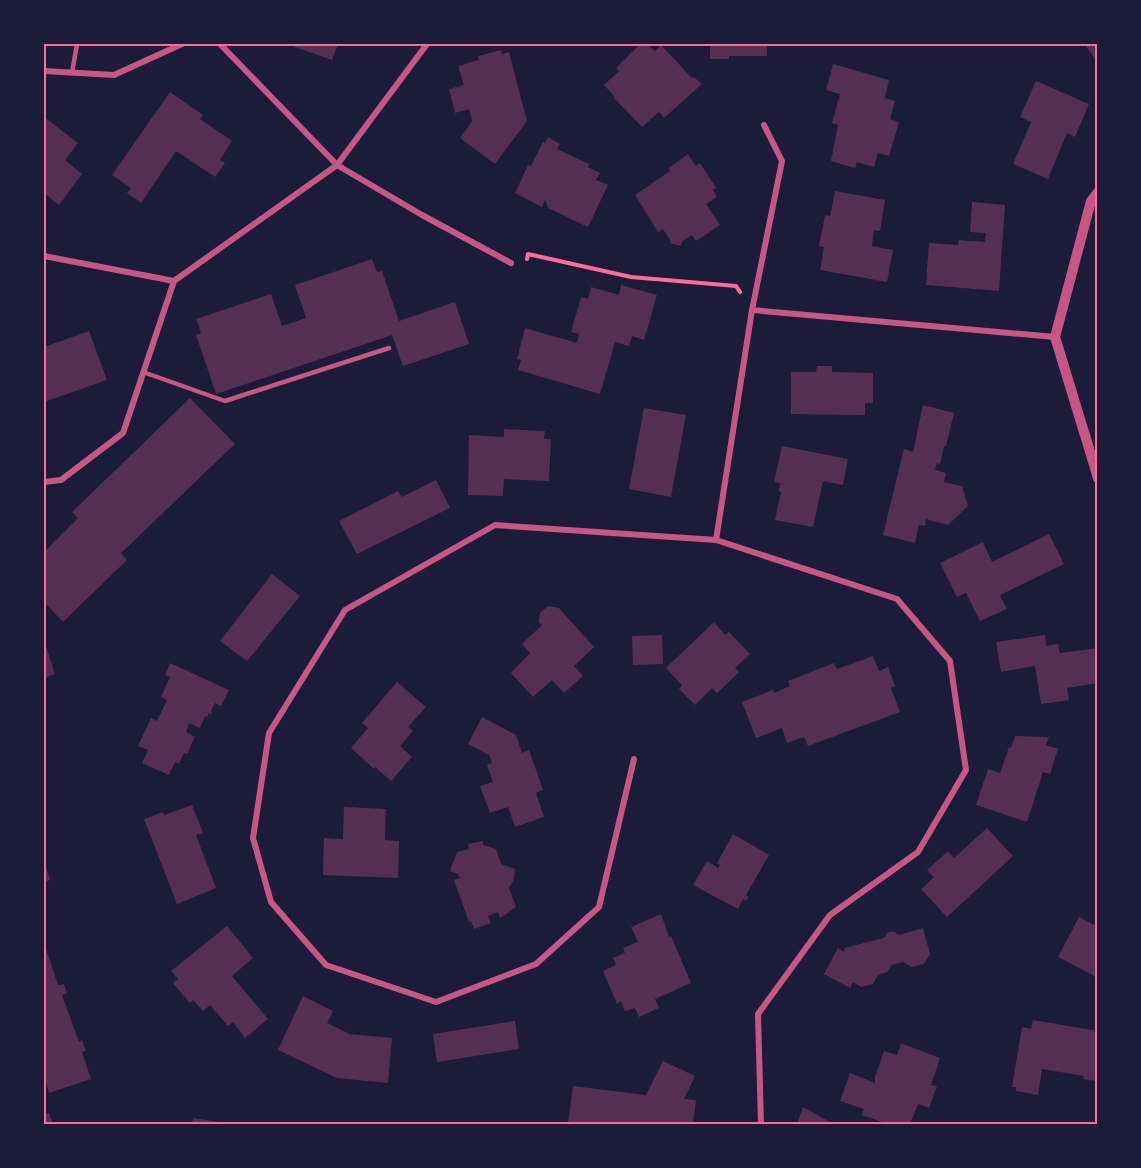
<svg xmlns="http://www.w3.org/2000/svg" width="1141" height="1168" font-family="Rubik,sans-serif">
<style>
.building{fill:#542f53}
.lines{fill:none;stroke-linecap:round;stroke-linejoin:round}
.path{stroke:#ff6b9d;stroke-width:4}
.service{stroke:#c65784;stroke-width:4.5}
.minor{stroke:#c65784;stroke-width:6}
.tertiary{stroke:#c65784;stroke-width:10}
.neatline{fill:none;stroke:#ff6b9d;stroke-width:2}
</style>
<rect width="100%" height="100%" fill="#1b1b3a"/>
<path class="building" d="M287,44H338L332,60Z
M640,44H647L655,51L661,45L692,78L694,77L702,84L664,118L659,112L642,127L614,98L615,97L604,85L619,71L616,68Z
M710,44H767V56H729V59H710Z
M1086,44H1098V63L1085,45Z
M501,50L502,54L509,52L527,121L495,164L460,138L472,121L469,109L455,113L449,89L464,85L458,66L479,60L478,56Z
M833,64L889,80L885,98L895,101L890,119L899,122L889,156L878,153L874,167L857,162L855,168L831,161L838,125L832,123L840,94L826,90Z
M1036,81L1089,104L1075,137L1067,133L1048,179L1013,164L1031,122L1020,117Z
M170,92L203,115L200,119L232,141L220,160L225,163L215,177L176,151L141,203L127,193L131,188L112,175Z
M44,117L78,143L65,160L82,174L59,205L44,193Z
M548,137L560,144L557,149L589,164L588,167L600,173L596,180L608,185L588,227L548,208L545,200L542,207L515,193L528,165L531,166L543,142L545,143Z
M688,154L696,166L700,163L716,188L713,190L717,197L706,204L720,225L696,241L692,235L682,242L681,246L670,243L671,241L663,229L658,232L635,195L670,171L669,168Z
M835,191L885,200L880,231L874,230L872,246L893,250L887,282L820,270L824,247L819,246L825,215L830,216Z
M972,202L1005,205L999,291L926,285L929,243L958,245L959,240L985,242L986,233L970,232Z
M372,259L377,272L382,271L399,321L455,302L469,344L403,366L392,335L216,394L196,335L201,333L196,319L271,294L282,326L306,318L295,285Z
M621,285L657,295L644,340L632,336L629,346L615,342L600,394L518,370L521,360L517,359L525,328L577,343L579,334L571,332L581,297L588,299L591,287L619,295Z
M89,331L107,380L44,402V347Z
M817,366H832V372L873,373V403H865V415L791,414V372H816Z
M190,398L235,444L121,553L127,560L63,622L44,602V552L78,518L72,512Z
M923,405L954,413L946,446H944L940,464L937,463L935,470L946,473L944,482L962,486L968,506L948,525L926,519L925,526L919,525L915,543L883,535L904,449L913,452Z
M644,408L686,415L671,497L629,489Z
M504,429L545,431L544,439H551L549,481L504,479L503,496L468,495L469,435L504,437Z
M782,446L848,459L843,485L823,481L813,527L775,520L781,492L779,491L780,483L774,482Z
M436,480L450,508L357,554L339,521L398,491L402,497Z
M1049,534L1064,564L1000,595L1007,609L980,621L966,593L957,597L940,563L983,542L992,562Z
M272,574L300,596L247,661L220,641Z
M548,606L559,608L594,647L574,666L583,676L564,693L552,680L533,697L511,673L530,653L522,644L542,625L539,622L540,613Z
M714,622L725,635L729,632L750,654L735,668L739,672L717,693L712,688L695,705L679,689L682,685L666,668Z
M662,635L663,664L633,665L632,636Z
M1045,635L1046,646L1058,644L1060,653L1098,648V683L1067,688L1069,700L1041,704L1035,666L1001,672L996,642Z
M44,640L55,674L44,678Z
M873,656L879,671L888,667L895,686L891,688L900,712L808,746L804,737L787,743L782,728L756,738L742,702L773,690L774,693L790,686L788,681L834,663L837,669Z
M170,663L229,690L221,706L215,703L211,711L212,715L209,713L207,717L205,716L200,728L189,723L186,732L195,737L187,754L184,753L179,764L175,762L169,775L142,763L148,750L138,746L151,718L157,721L167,700L161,697L170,677L165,675Z
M397,682L426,707L408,727L413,731L400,746L412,757L391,781L375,767L374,769L351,748L368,728L362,723Z
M482,717L516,735L522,753L529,750L543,790L536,793L544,817L515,827L508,807L490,813L480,786L493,782L487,765L492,763L489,755L468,744Z
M1015,736L1049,737L1046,745L1058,749L1050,774L1043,772L1027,822L976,805L988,769L1000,773L1009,747L1011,748Z
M192,805L203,833L196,835L216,888L177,904L144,819L163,812L164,815Z
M344,807L386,809L385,840L399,841L398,878L323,875L324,838L343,839Z
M987,828L1013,856L947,917L921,889L934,877L927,870L948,851L954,858Z
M733,834L769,855L746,895L749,897L746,901L743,899L738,909L693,885L707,861L718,868L720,865L717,863Z
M483,841V845L496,849L501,864L515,869L514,879L509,888L516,907L500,918L498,912L488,916L491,923L474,929L471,921L469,922L454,880L460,878L458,874L450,871L457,852L469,849L468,844Z
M44,861L50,880L44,882Z
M661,914L669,937L671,936L691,983L655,999L659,1008L639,1017L635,1008L625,1011L621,1001L617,1004L603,971L616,965L613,958L625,953L623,948L638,942L631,927Z
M1079,917L1098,927V978L1058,957Z
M227,926L253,958L232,976L268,1019L245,1038L233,1022L228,1026L210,1005L203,1011L193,1000L190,1003L173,983L178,979L171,971Z
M923,928L930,954L924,964L912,967L903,962L892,965L887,972L878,975L873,984L861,987L853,982L850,988L824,974L838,948L845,952L844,948L884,938L887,933L893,931L899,935Z
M44,943L58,985L64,984L67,993L62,995L79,1042L82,1040L86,1051L82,1052L91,1079L49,1093L44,1076Z
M303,996L333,1011L327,1023L348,1033V1034L392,1038L388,1083L337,1078L278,1050Z
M1033,1020L1098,1031L1096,1081L1083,1079L1084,1076L1042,1069L1038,1095L1016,1091V1087H1012L1022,1027L1031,1029Z
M515,1021L519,1049L437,1062L433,1034Z
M901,1043L940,1058L931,1085L937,1086L929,1108L918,1104L910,1124H888L862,1115L864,1109L840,1101L850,1073L875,1083V1077L884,1051L897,1055Z
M663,1061L695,1076L684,1099L696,1100L693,1124H568L573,1086L646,1095Z
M803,1107L830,1122V1124H797Z
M49,1113L53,1124H44V1115Z
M193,1118L226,1123V1124H192Z"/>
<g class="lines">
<path class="path" d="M527,259L528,254L631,277L736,286L740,292"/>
<path class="service" d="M72,73L77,44
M143,372L225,401L389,348"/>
<path class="minor" d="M220,44L337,165L422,215L511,263
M44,71L114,75L182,44
M44,256L174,281L337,165L427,44
M752,310L1055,337
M44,482L61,480L123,433L174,281
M716,540L752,310L782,161L764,125
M634,759L599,907L536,964L436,1002L326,965L271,902L253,838L269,733L345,610L495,525L716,540L897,599L950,661L966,770L918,852L830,915L758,1014L761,1124"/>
<path class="tertiary" d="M1098,192L1091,201L1055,337L1098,478"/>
</g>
<rect width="1141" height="1168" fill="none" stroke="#1b1b3a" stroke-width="90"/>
<rect x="45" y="45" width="1051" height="1078" class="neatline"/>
</svg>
